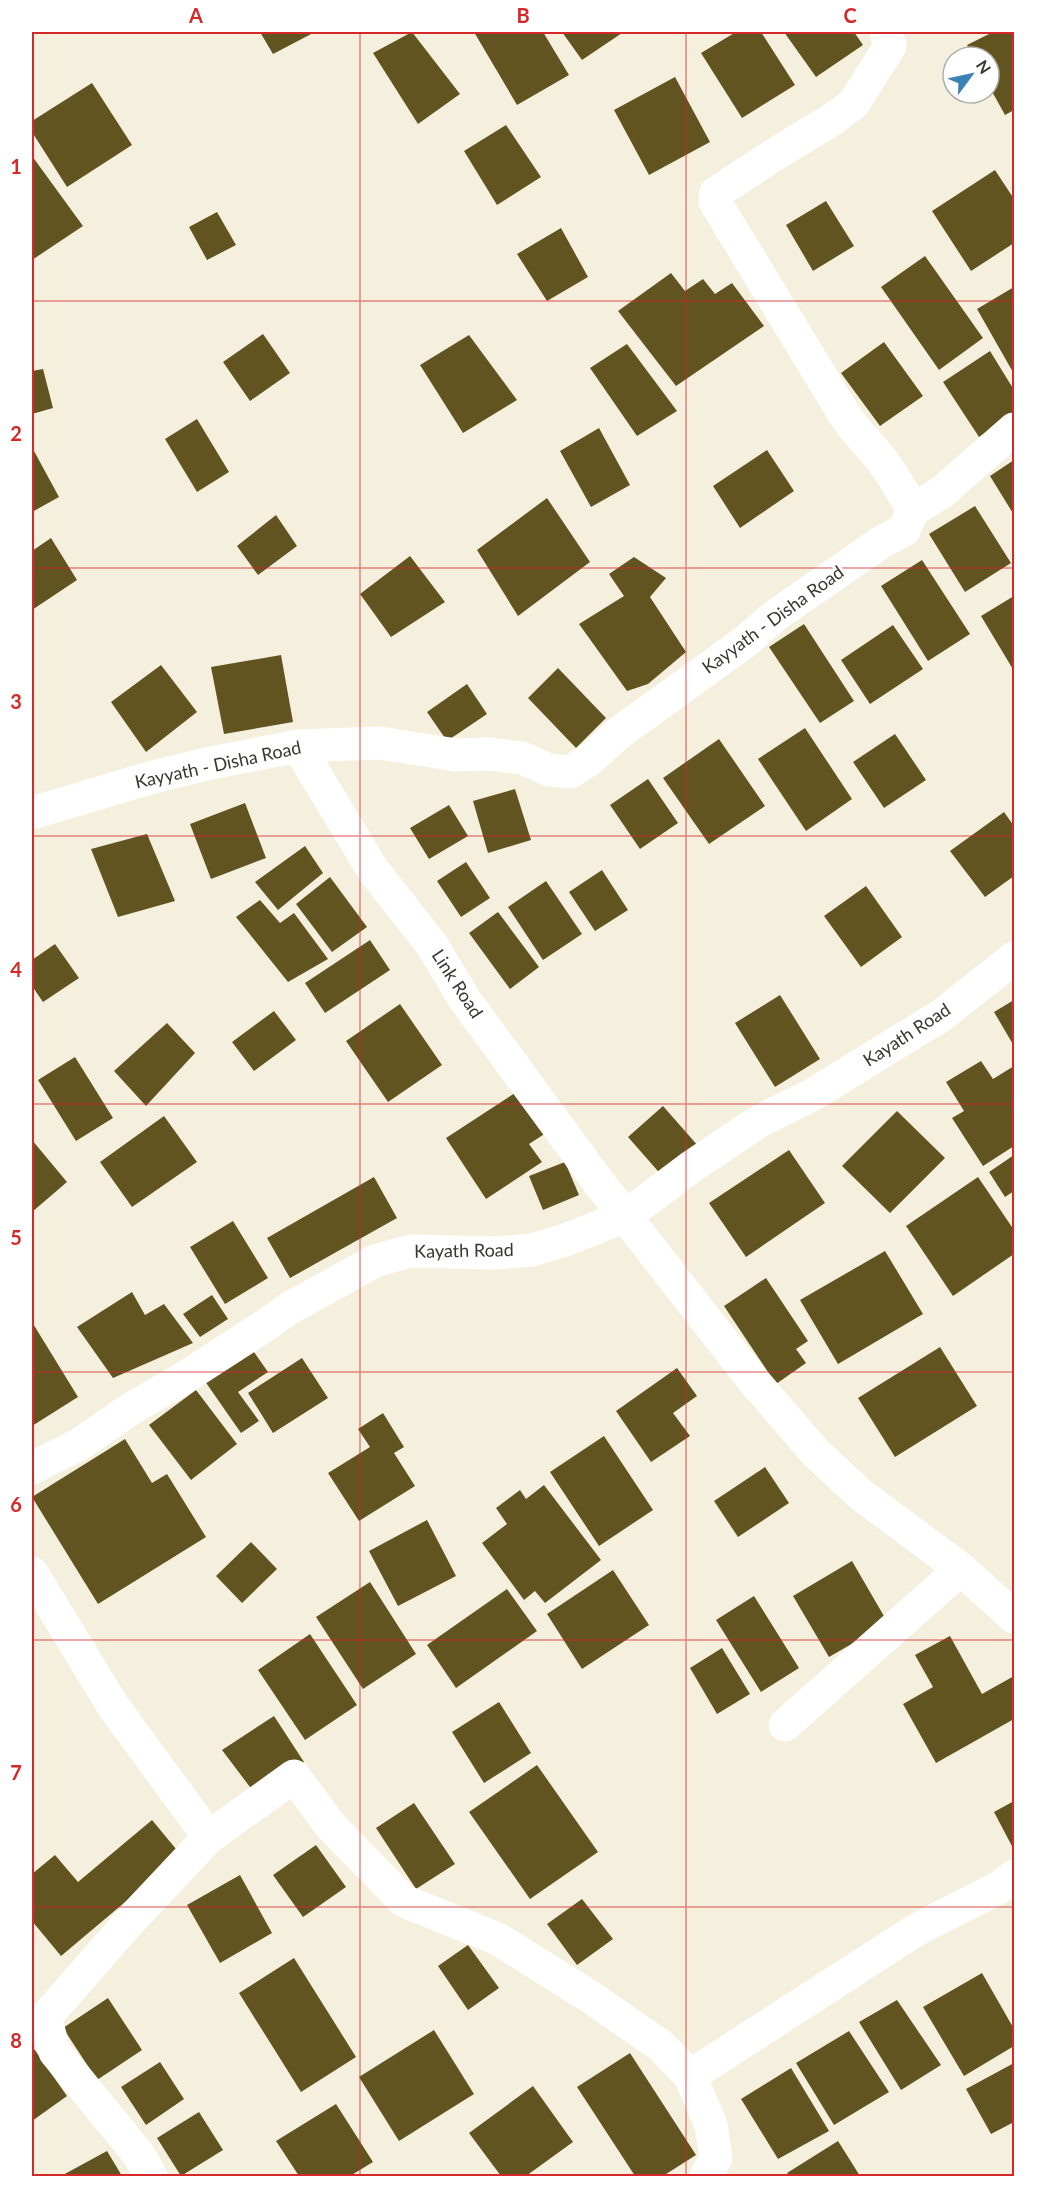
<svg xmlns="http://www.w3.org/2000/svg" width="1046" height="2208" font-family="Lato,sans-serif">
<style>
.building{fill:#625421}
.lines{fill:none;stroke-linecap:round;stroke-linejoin:round}
.street{stroke:#fff;stroke-width:33}
.grid{fill:none;stroke:#d62828;stroke-width:1.5;stroke-opacity:0.55}
.labels{text-anchor:middle;stroke-width:6;stroke-linejoin:round;paint-order:stroke}
.street-label{font-size:18px;fill:#393730;stroke:#fff}
.neatline{fill:none;stroke:#d62828;stroke-width:2}
.grid-label{font-size:20px;text-anchor:middle;font-weight:bold;fill:#d62828}
</style>
<rect width="100%" height="100%" fill="#f5f0de"/>
<path class="building" d="M260,32H315L273,54Z
M412,32L460,94L418,124L373,53Z
M474,32H543L569,75L517,105Z
M562,32H621L622,33L582,60Z
M736,32H761L795,85L742,118L701,53Z
M784,32H854L863,45L816,77Z
M993,32H1014V110L1005,115L989,86V57H974L967,45Z
M675,77L710,142L649,175L614,110Z
M92,83L132,145L67,187L32,132V121Z
M506,125L541,177L497,205L464,151Z
M32,156L83,226L32,260Z
M995,170L1014,199V243L971,271L932,211Z
M826,201L854,246L813,271L786,225Z
M217,212L236,245L207,260L189,227Z
M561,228L588,277L547,301L517,254Z
M925,256L983,338L939,370L881,287Z
M671,273L685,291L703,279L715,294L732,283L764,326L676,386L618,311Z
M1014,287V374L977,309Z
M263,334L290,373L250,401L223,362Z
M469,335L517,400L463,433L420,365Z
M884,342L923,396L880,426L841,373Z
M627,344L677,411L637,436L590,368Z
M990,351L1014,390V414L979,437L943,382Z
M43,369L53,408L32,414V371Z
M197,419L229,472L197,492L165,439Z
M599,428L630,485L591,507L560,451Z
M767,450L794,491L740,528L713,486Z
M34,451L59,497L32,512V453Z
M1014,460V515L990,476Z
M547,498L590,562L518,616L477,550Z
M975,506L1011,563L965,592L929,534Z
M276,515L297,546L258,575L237,546Z
M51,538L77,580L32,610V551Z
M410,556L445,602L391,637L360,594Z
M634,557L666,578L650,597L686,652L648,684L627,691L579,624L624,596L609,574Z
M922,560L970,634L928,661L881,586Z
M1014,596V671L981,616Z
M804,624L854,701L820,723L769,647Z
M893,625L923,669L870,704L841,660Z
M281,655L293,722L224,734L211,667Z
M161,665L197,712L146,752L111,702Z
M558,668L606,718L576,748L528,698Z
M467,684L487,714L447,741L427,712Z
M805,728L852,799L806,831L758,759Z
M895,734L926,780L884,808L853,762Z
M719,739L765,806L709,844L663,778Z
M648,779L678,823L640,849L610,805Z
M515,789L531,840L488,853L473,801Z
M245,803L266,858L211,879L190,824Z
M449,805L468,836L429,859L410,828Z
M1004,812L1014,826V876L985,897L950,851Z
M147,834L175,901L118,917L91,849Z
M305,846L323,873L278,910L255,882Z
M466,862L490,898L461,917L437,881Z
M602,870L628,910L595,931L569,892Z
M330,877L367,927L332,952L296,904Z
M546,881L582,934L543,960L508,907Z
M866,886L902,937L861,967L824,916Z
M260,900L280,923L294,913L328,959L288,982L236,917Z
M498,912L539,967L510,989L469,933Z
M370,940L390,970L325,1013L305,983Z
M55,944L79,978L43,1002L32,986V960Z
M780,995L820,1059L775,1087L735,1023Z
M1014,1000V1046L994,1012Z
M400,1004L442,1065L388,1102L346,1041Z
M274,1011L296,1040L254,1071L232,1042Z
M167,1023L195,1053L146,1106L114,1071Z
M75,1057L113,1118L76,1141L38,1080Z
M981,1061L993,1079L1014,1066V1146L983,1166L952,1118L964,1111L946,1082Z
M518,1091L546,1133L529,1144L542,1162L486,1199L446,1138Z
M663,1106L699,1147L664,1178L628,1137Z
M897,1111L945,1158L890,1213L842,1166Z
M164,1116L197,1162L132,1207L100,1162Z
M32,1140L67,1182L32,1212Z
M789,1150L825,1203L746,1257L709,1203Z
M1014,1155V1191L1005,1197L989,1172Z
M565,1162L579,1195L543,1210L529,1176Z
M374,1177L397,1218L290,1278L267,1238Z
M978,1177L1014,1230V1254L953,1296L906,1226Z
M233,1221L268,1278L225,1304L190,1247Z
M885,1251L923,1314L838,1364L800,1300Z
M766,1278L808,1341L796,1349L806,1363L776,1384L724,1306Z
M132,1292L145,1315L164,1304L193,1343L113,1378L77,1327Z
M212,1295L228,1319L200,1337L183,1314Z
M32,1322L78,1397L32,1426Z
M249,1345L268,1372L238,1392L259,1421L241,1433L202,1377Z
M940,1347L977,1406L895,1457L858,1398Z
M302,1358L328,1398L273,1433L248,1393Z
M677,1368L697,1396L673,1413L690,1436L651,1462L616,1411Z
M196,1390L237,1444L191,1480L149,1425Z
M383,1413L404,1447L394,1453L415,1486L359,1521L328,1473L370,1447L358,1429Z
M604,1436L653,1510L599,1546L550,1472Z
M125,1439L152,1483L167,1474L206,1537L98,1604L32,1497Z
M765,1467L789,1503L738,1537L714,1501Z
M544,1485L601,1560L545,1603L535,1591L524,1600L482,1543L507,1524L496,1508L520,1490L526,1499Z
M427,1520L456,1576L398,1606L369,1551Z
M251,1542L277,1569L242,1603L216,1576Z
M852,1561L888,1623L829,1657L793,1596Z
M613,1570L649,1625L582,1669L547,1614Z
M370,1582L416,1654L363,1689L316,1617Z
M507,1589L537,1631L456,1688L427,1645Z
M754,1596L799,1668L761,1692L716,1620Z
M310,1634L357,1705L305,1740L258,1670Z
M950,1636L982,1694L1014,1676V1719L936,1763L903,1704L933,1687L915,1655Z
M722,1648L750,1694L717,1714L690,1668Z
M499,1702L531,1753L484,1783L452,1732Z
M274,1716L304,1762L256,1795L222,1750Z
M537,1765L598,1852L530,1899L469,1812Z
M1014,1801V1850L994,1812Z
M414,1803L455,1864L416,1889L376,1828Z
M152,1820L181,1855L61,1956L32,1921V1874L55,1855L78,1882Z
M316,1845L346,1887L303,1917L273,1875Z
M240,1875L272,1933L220,1963L187,1905Z
M582,1899L613,1939L577,1965L547,1924Z
M468,1945L499,1988L468,2010L438,1966Z
M294,1958L356,2057L301,2092L239,1993Z
M982,1973L1014,2029V2046L964,2076L923,2007Z
M108,1998L142,2050L97,2080L63,2028Z
M897,2000L941,2065L901,2090L859,2022Z
M434,2030L474,2094L399,2141L359,2077Z
M849,2031L889,2092L834,2125L796,2063Z
M32,2046L67,2096L32,2121Z
M630,2053L696,2155L663,2176H635L577,2087Z
M160,2062L184,2099L146,2125L121,2087Z
M1014,2063V2122L991,2134L966,2089Z
M791,2068L829,2131L778,2159L741,2099Z
M533,2086L573,2142L526,2176H501L469,2133Z
M336,2104L373,2162L350,2176H299L276,2141Z
M199,2112L223,2150L181,2176L157,2138Z
M838,2141L860,2176H789L787,2173Z
M107,2151L122,2176H61Z"/>
<g class="lines">
<path class="street" d="M886,32L890,46L854,103L833,119L780,151L716,193L715,202L844,414C855,431 864,439 877,454C891,471 902,491 913,510
M913,510L942,492L1014,429
M298,746L373,870L432,945L465,1000L600,1184L753,1380L815,1452L860,1494L961,1569L1014,1617
M32,813L153,777L206,764L298,746L380,743L456,755L489,754L522,758L549,770L570,772L589,760L620,732L742,644L776,615L883,541L904,530L913,510
M32,1468L80,1444L129,1410L184,1378L266,1325L288,1309L375,1261L410,1251L495,1253L532,1250L565,1240L626,1216L691,1167L758,1122L812,1095L942,1015L1014,958
M32,1573L113,1706L209,1837
M785,1725L961,1569
M690,2076L711,2125L716,2158L706,2176
M151,2176L139,2155L55,2052L45,2018L129,1922L209,1837L294,1776L330,1825L404,1901L498,1939L592,1998L661,2046L690,2076L916,1930L1000,1887L1014,1876"/>
</g>
<path class="grid" d="M360,32V2176M686,32V2176M32,301H1014M32,568H1014M32,836H1014M32,1104H1014M32,1372H1014M32,1640H1014M32,1907H1014"/>
<g class="labels">
<g class="street-label">
<text transform="translate(773 620) rotate(-36)" y="6">Kayyath - Disha Road</text>
<text transform="translate(218 765) rotate(-12)" y="6">Kayyath - Disha Road</text>
<text transform="translate(457 984) rotate(57)" y="6">Link Road</text>
<text transform="translate(907 1035) rotate(-33)" y="6">Kayath Road</text>
<text transform="translate(464 1251) rotate(-1)" y="6">Kayath Road</text>
</g>
</g>
<rect width="1046" height="2208" fill="none" stroke="#ffffff" stroke-width="66"/>
<g transform="translate(971 75) rotate(57)"><circle r="28" fill="#ffffff" stroke="#b0afac" stroke-width="1.5"/>
<path d="M0-4.5L10 22L0 15L-10 22Z" fill="#3a81b6"/>
<text y="-9" font-size="16" font-weight="bold" text-anchor="middle" fill="#393730">N</text>
</g>
<rect x="33" y="33" width="980" height="2142" class="neatline"/>
<g class="grid-label">
<text x="196" y="23">A</text>
<text x="523" y="23">B</text>
<text x="850" y="23">C</text>
<text x="16" y="174">1</text>
<text x="16" y="441">2</text>
<text x="16" y="709">3</text>
<text x="16" y="977">4</text>
<text x="16" y="1245">5</text>
<text x="16" y="1512">6</text>
<text x="16" y="1780">7</text>
<text x="16" y="2048">8</text>
</g>
</svg>
